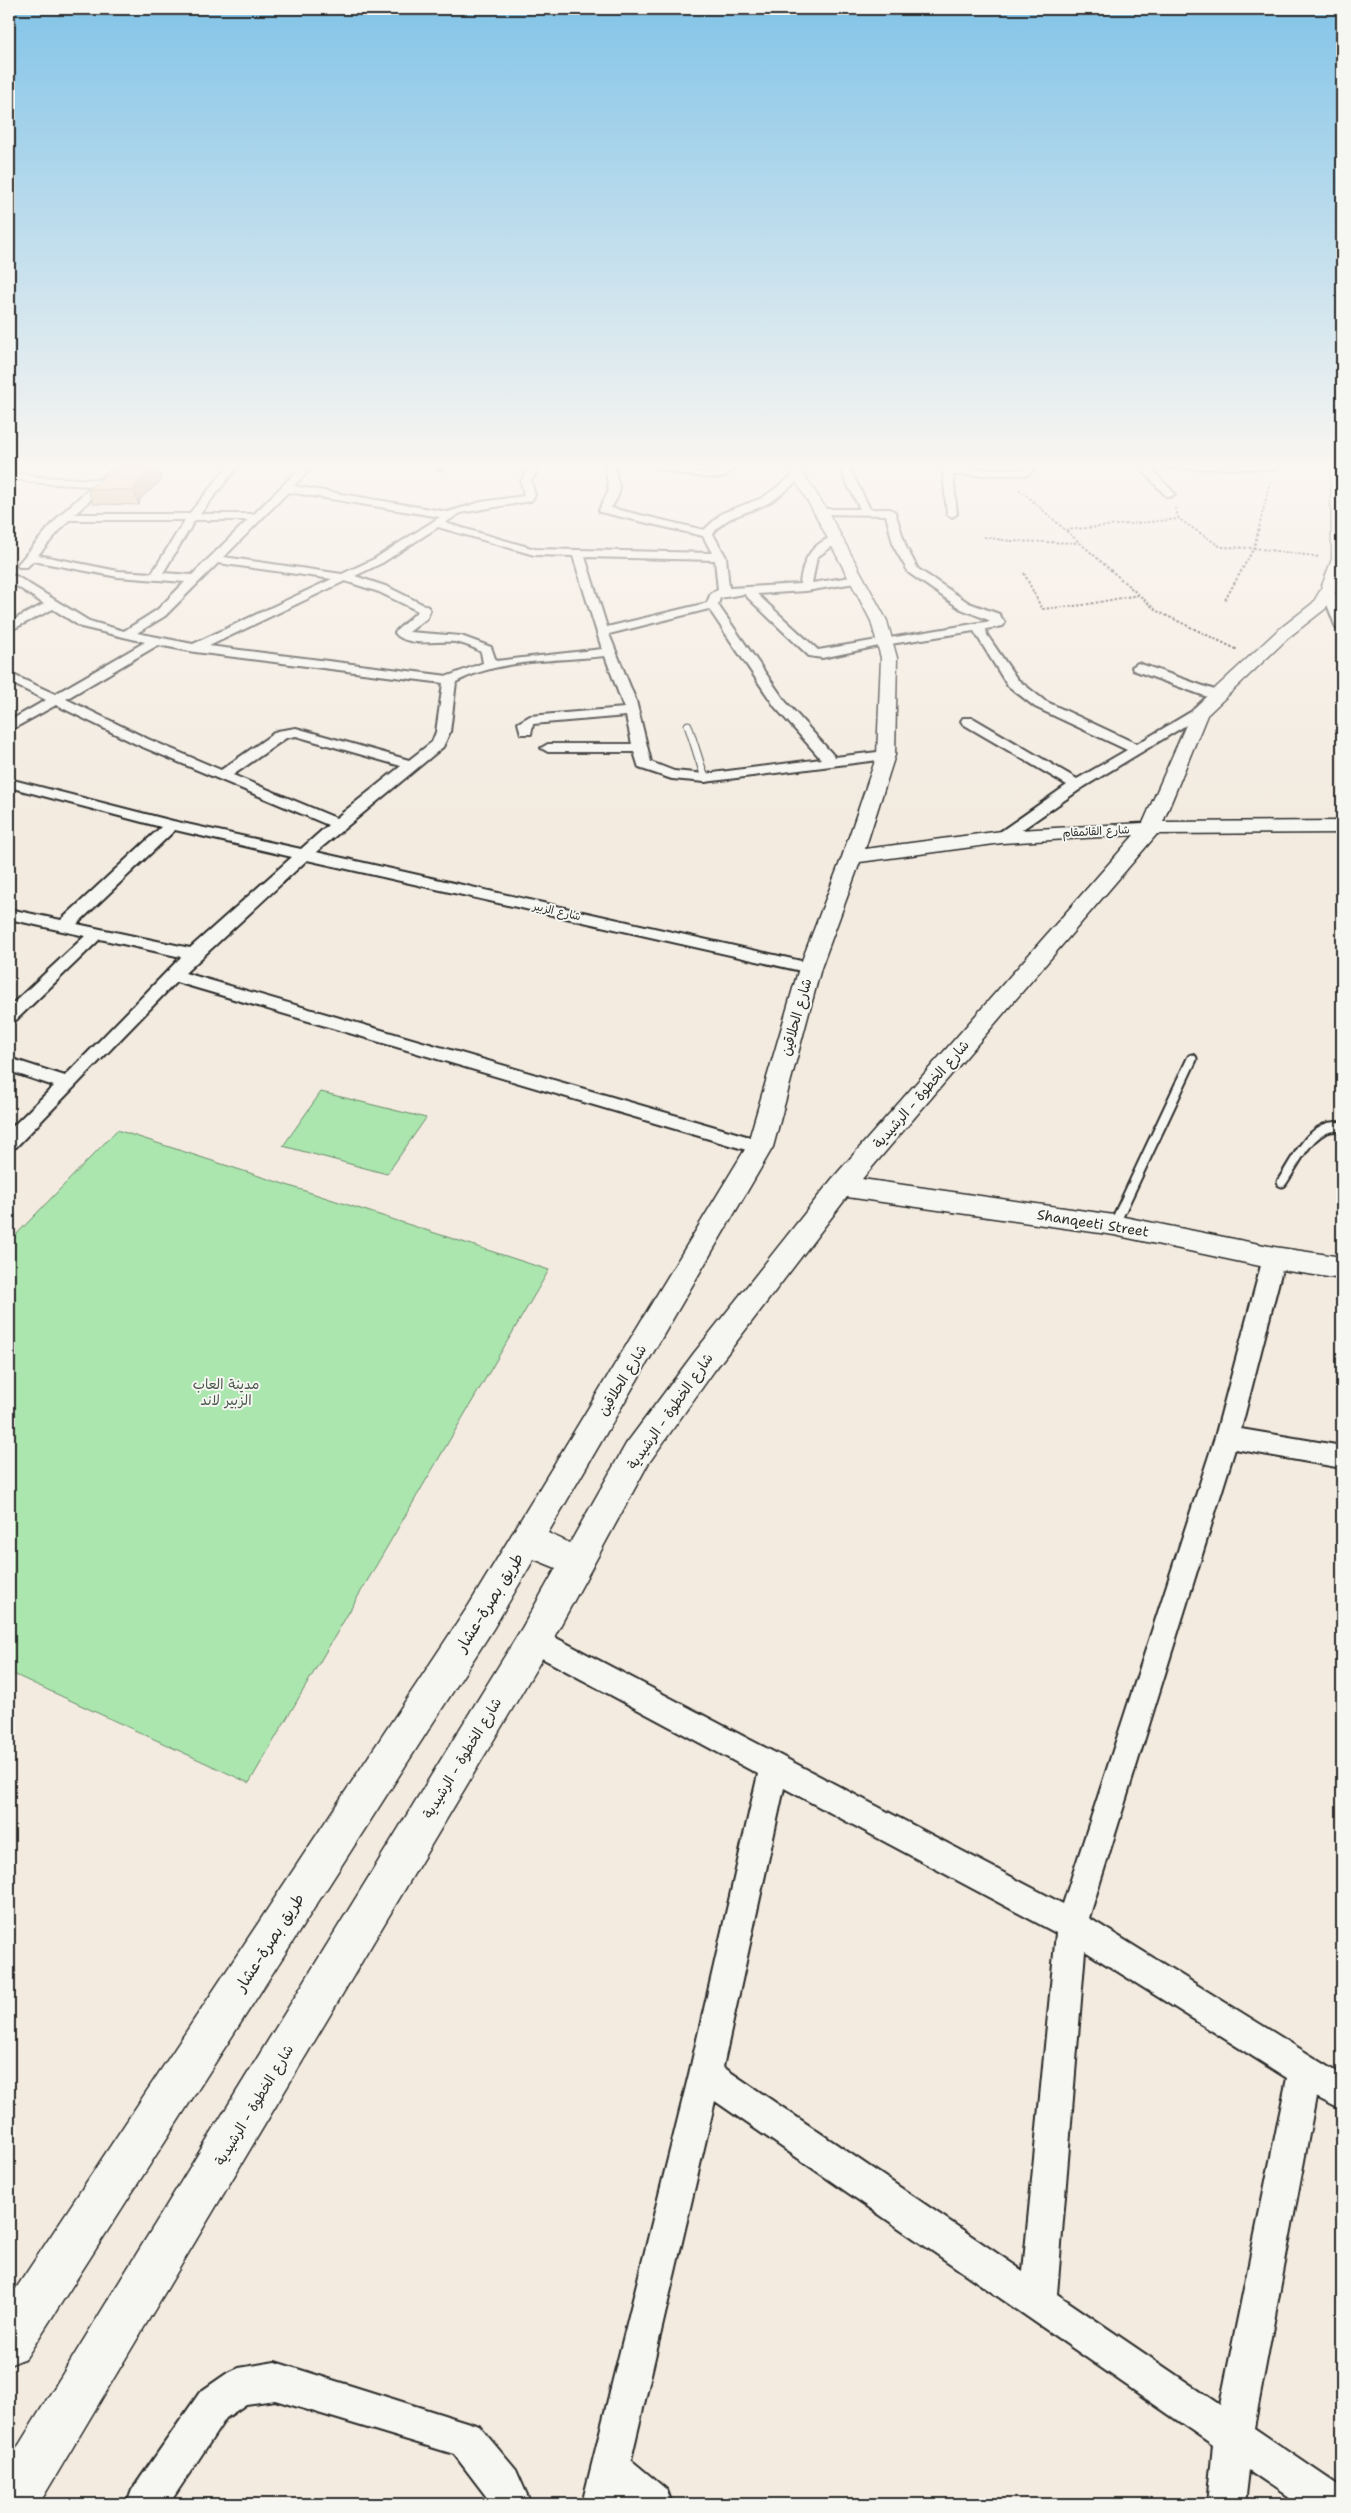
<svg xmlns="http://www.w3.org/2000/svg" width="1351" height="2513" font-family="'Shantell Sans','Playpen Sans Arabic',sans-serif">
<style>
.green{fill:#aae6ad;stroke:#6a886c}
.lines{fill:none;stroke-linecap:round;stroke-linejoin:round}
.lane-far1-casing{stroke:#2b2b2b;stroke-width:9}
.lane-casing{stroke:#2b2b2b;stroke-width:13}
.street-casing{stroke:#2b2b2b;stroke-width:4}
.secondary-casing{stroke:#2b2b2b;stroke-width:3}
.path{stroke:#2b2b2b;stroke-width:2;stroke-dasharray:2.5 2;stroke-linecap:butt}
.lane-far1{stroke:#f6f6f2;stroke-width:7}
.lane{stroke:#f6f6f2;stroke-width:9}
.street{fill:#f6f6f2;fill-rule:evenodd}
.secondary{fill:#f6f6f2;fill-rule:evenodd}
.wall{fill:#c7a482;stroke:#2b2b2b}
.shaded-wall{fill:#a2866a;stroke:#2b2b2b}
.building{fill:#e7bf97;stroke:#2b2b2b}
.labels{text-anchor:middle;stroke-width:4;stroke-linejoin:round;paint-order:stroke}
.far-street-label{font-size:11px;fill:#2b2b2b;stroke:#f6f6f2}
.street-label{font-size:14px;fill:#2b2b2b;stroke:#f6f6f2}
.park-label{font-size:14px;fill:#4b5a4c;stroke:#f6f6f2}
.near-street-label{font-size:16px;fill:#2b2b2b;stroke:#f6f6f2}
</style>
<rect width="100%" height="100%" fill="#f3ebe0"/>
<filter id="ink" filterUnits="userSpaceOnUse"><feTurbulence type="fractalNoise" baseFrequency=".02" numOctaves="2"/><feDisplacementMap in="SourceGraphic" scale="10" xChannelSelector="R" yChannelSelector="G"/><feConvolveMatrix kernelMatrix="1 2 1 2 8 2 1 2 1" color-interpolation-filters="sRGB"/></filter>
<g filter="url(#ink)">
<path class="green" d="M321,1092L426,1118L387,1174L283,1146Z
M117,1130L549,1270L249,1783L9,1672V1242Z"/>
<g class="lines">
<g class="lane-far1-casing">
<path id="lane-far1" d="M688,725L705,778"/>
</g>
<g class="lane-casing">
<path id="lane" d="M1282,1182C1297,1160 1312,1121 1342,1127
M1114,1225L1192,1059"/>
</g>
<g class="street-casing">
<path id="street" d="M117,465H128L75,514H189L229,465H239L200,514H254L303,465H314L294,486L448,512L481,502L524,496L521,481L531,465H541L531,481L535,495L531,501L460,513L445,523L535,549L712,553L703,536L600,512L599,510L609,490L605,465H615C615,487 627,485 611,508L704,530L722,513L762,498L798,472L802,473V477C791,486 782,495 770,502C750,514 727,513 713,534L726,557L729,588L800,584C802,561 812,542 836,536L842,539L840,541L817,557L812,583L857,576L861,578V582L806,591L757,594L818,650L991,621L961,609L909,573L894,547L886,515L817,514V510L821,509H860L838,465H848L870,509H890L895,512L906,547L918,569L969,603L999,614L1005,623L1003,626L986,629L987,635L1017,679L1045,701L1137,744L1194,710H1204L1206,713L1082,788L1007,840H997L994,837L997,834L1067,785L963,724L961,721L963,718H973L1077,779L1127,750L1035,707L1007,685L974,631L884,645L822,658L809,656L744,594L720,598L718,605L785,701L835,757L886,751L893,755L886,759L705,782L672,779L639,768L634,752H548L541,748L548,744H632L626,716L533,724L531,734H521L518,723L530,716L624,708L605,656C559,661 497,659 456,682L450,732L443,747L316,852L810,963L816,964L819,968L816,972L810,973L307,860L185,973L767,1142L770,1147L767,1152L760,1154L176,982L16,1147L9,1149V1130L54,1086L9,1071V1058L65,1076L181,957L100,939L15,1021L9,1023V1007L85,936L9,919V909L61,920L161,827L9,787V779L173,821L301,849L328,825L138,745L56,705L9,731V721L46,700L9,682V673L55,694L145,642L81,627L53,609L9,631V622L44,604L9,581V575L16,576L89,621L124,631L157,610L185,582L118,577L33,561L27,567H19L17,565L60,515L92,486L40,483L9,478V472L40,477L99,480ZM288,492L440,517L374,559L342,574L224,557ZM69,520H185L152,573L118,571L38,555ZM195,520H248L192,575L163,573ZM438,527L534,555L573,556L602,649L496,661L491,647L461,636L409,632L427,618L430,610L428,607L388,587L355,576L382,563ZM585,557L715,560L718,590L711,593L707,603L607,627ZM218,563L332,579L193,644L137,633L165,616ZM345,581L379,592L418,611L397,630L395,633C407,648 438,640 455,642C465,644 473,647 481,652L483,663L448,676L209,646ZM709,609L775,707L821,759L705,774L674,771L651,762L636,701L609,634ZM158,645L195,652L443,683L436,732L432,742L409,760L296,728L277,731L221,770L148,739L66,699ZM296,736L401,766L336,818L233,775L286,738ZM175,830L292,857L190,948L77,924Z
M437,465H447L441,470L437,469Z
M650,465C670,465 705,478 722,470L726,465H744L733,469L724,477L713,478L680,474Z
M938,465H948L951,469H1023L1027,465H1037L1030,474L1026,475H953L957,514L952,517L947,514L943,472Z
M1130,465H1278L1279,466L1274,469L1151,468L1175,494L1170,497L1166,496L1140,468Z
M1328,587C1341,591 1342,620 1342,632L1336,628L1322,591Z
M1138,663L1223,693L1225,696L1218,700L1213,699L1133,670L1132,667Z
M1274,1250L1282,1252L1285,1258L1241,1429L1342,1446V1468L1235,1449L1089,1918L1342,2075V2110L1316,2097L1254,2428L1342,2488V2504H1299L1249,2470L1245,2504H1207L1213,2445L715,2101L631,2460L667,2490L672,2504H623L621,2502L620,2504H582L689,2074L758,1774L525,1649L521,1640L525,1631L534,1627L543,1631L1063,1904L1215,1437L1263,1258L1266,1252ZM784,1788L1056,1933L1023,2271L723,2067ZM1085,1951L1287,2078L1220,2405L1057,2294Z
M275,2362L479,2426L516,2470L531,2504H492L454,2454L275,2400L246,2404L226,2418L169,2504H127L132,2490L200,2392L226,2374L239,2368Z"/>
</g>
<g class="secondary-casing">
<path id="secondary" d="M786,465H798L828,512L887,621L897,658L895,755L865,849L1002,831L1143,823L1193,709L1277,631L1313,603L1320,591L1332,559L1331,465H1342V571L1336,591L1325,609L1289,637L1207,715L1163,822L1342,821V833L1157,834L862,1179L1114,1215L1274,1247L1342,1257V1279L1274,1269L1114,1235L847,1197L714,1371L648,1464L546,1652L39,2504H9V2461L522,1628L556,1568L534,1559L493,1629L26,2358L9,2365V2299L469,1605L747,1146L799,968L842,857L877,755L881,658L871,621L814,512ZM1134,835L832,1179L694,1353L626,1444L570,1543L548,1533L773,1147L821,968L860,862L1002,843Z"/>
</g>
<path class="path" d="M1019,489L1157,611L1238,650
M1175,508L1179,519L1221,547L1254,548L1320,557
M1066,530L1179,519
M984,537L1010,541L1079,543
M1024,573L1042,609L1083,605L1138,595
M1225,600L1254,548L1270,482"/>
<use href="#lane-far1" class="lane-far1"/>
<use href="#lane" class="lane"/>
<use href="#street" class="street"/>
<use href="#secondary" class="secondary"/>
</g>
<path class="wall" d="M157,466L162,480L140,499L139,505L93,504L88,489Z"/>
<path class="shaded-wall" d="M157,466L162,480L140,499L139,505L134,491L136,485Z"/>
<path class="building" d="M121,465L157,466L136,485L134,491L88,489Z"/>
</g>
<linearGradient id="sky" x2="0" y2="1"><stop stop-color="#83c4e8"/><stop offset="0.57" stop-color="#faf6f1"/><stop offset="1" stop-color="#faf6f1" stop-opacity="0"/></linearGradient>
<rect width="1351" height="817" fill="url(#sky)"/>
<g class="labels">
<g class="far-street-label">
<text transform="translate(1096 831) rotate(-3)" y="4">شارع القائمقام</text>
<text transform="translate(557 911) rotate(13)" y="4">شارع الزبير</text>
</g>
<g class="street-label">
<text transform="translate(796 1017) rotate(-74)" y="5">شارع الحلاقين</text>
<text transform="translate(921 1094) rotate(-49)" y="5">شارع الخطوة - الرشيدية</text>
<text transform="translate(1093 1223) rotate(9)" y="5">Shanqeeti Street</text>
<text transform="translate(622 1380) rotate(-59)" y="5">شارع الحلاقين</text>
<text transform="translate(670 1411) rotate(-55)" y="5">شارع الخطوة - الرشيدية</text>
<text transform="translate(462 1758) rotate(-59)" y="5">شارع الخطوة - الرشيدية</text>
<text transform="translate(254 2105) rotate(-59)" y="5">شارع الخطوة - الرشيدية</text>
</g>
<g class="park-label">
<text x="226" y="1389">مدينة العاب<tspan x="226" dy="16">الزبير لاند</tspan></text>
</g>
<g class="near-street-label">
<text transform="translate(489 1602) rotate(-58)" y="6">طريق بصرة-عشار</text>
<text transform="translate(269 1942) rotate(-57)" y="6">طريق بصرة-عشار</text>
</g>
</g>
<rect width="1351" height="2513" fill="none" stroke="#f6f6f2" stroke-width="30"/>
<rect x="15" y="15" width="1321" height="2483" fill="none" stroke="#2b2b2b" stroke-width="2" filter="url(#ink)"/>
</svg>
